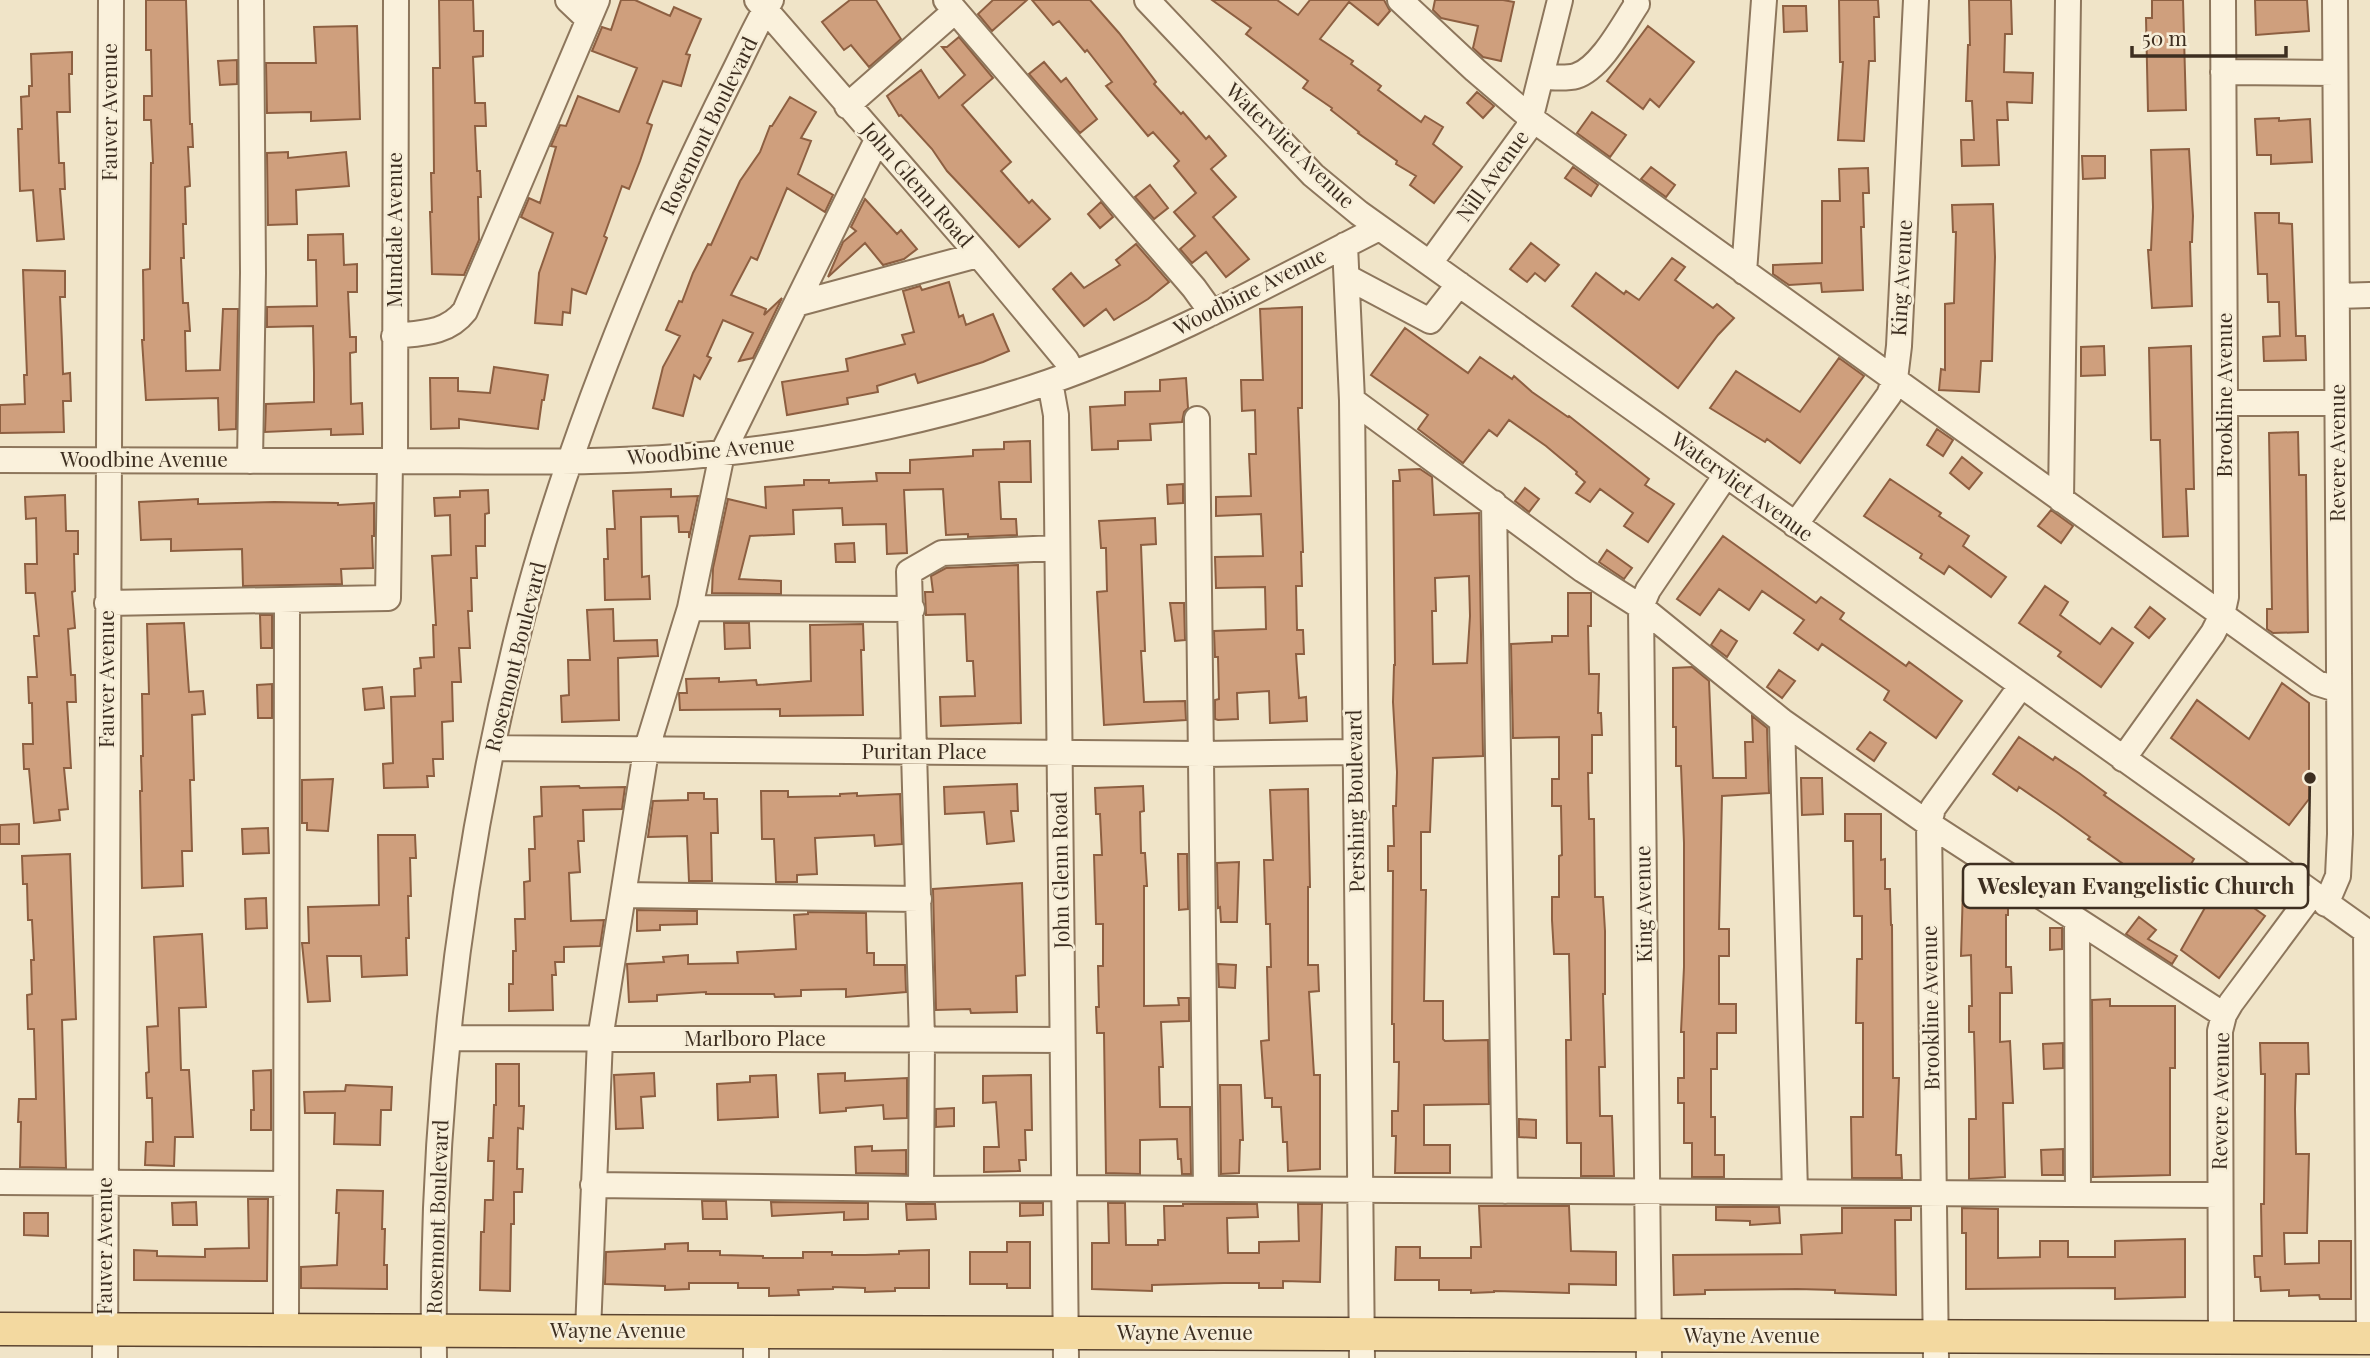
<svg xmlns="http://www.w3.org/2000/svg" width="2370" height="1358" font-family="'Playfair Display',serif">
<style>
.building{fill:#cf9f7d;stroke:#8d5f41;stroke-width:2;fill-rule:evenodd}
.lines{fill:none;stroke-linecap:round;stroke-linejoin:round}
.minor-casing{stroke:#8d765c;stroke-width:28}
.major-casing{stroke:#5b4430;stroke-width:35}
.minor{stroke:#faf1dc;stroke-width:24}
.major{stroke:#f3d9a0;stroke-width:32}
.labels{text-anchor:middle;stroke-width:5;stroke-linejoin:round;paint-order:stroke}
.street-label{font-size:21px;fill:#3d2e20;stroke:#f7eed8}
.leader{fill:none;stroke:#3d2e20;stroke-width:2.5}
.callout-dot{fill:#3d2e20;stroke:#f7eed8;stroke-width:2.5}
.callout{fill:#f7eed8;stroke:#3d2e20;stroke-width:2.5}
.callout-label{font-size:23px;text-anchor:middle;font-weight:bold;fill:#3d2e20}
</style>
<rect width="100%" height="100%" fill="#f0e4c8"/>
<path class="building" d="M146,0H186L190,124H192L193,147H188L190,186L185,187L186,224H183L184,258H181L183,303H188L190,331H185L186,371L220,370L223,309H238L236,429L219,430L218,398L146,400L142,340H144L143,270L150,269L151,163H153L151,120H144V96H152L151,50H146Z
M439,0H473L474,31H483V56L473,57L475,103H485L486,126H475L477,171H480L481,197H478L479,240L464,275L432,274L430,212H432L431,173H434L433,68H440Z
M621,0H635L670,16L674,7L701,19L686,54L690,55L681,86L663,81L647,123L652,125L640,161L629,189L622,186L604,236L607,238L586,294L572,289L570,313L563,312L562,325L535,323L539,273L553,233L521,217L529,198L540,203L556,147L551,146L560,125L566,126L578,96L619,112L637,68L592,51L602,27L611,30Z
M850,0H876L901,39L869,67L851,45L844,50L822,22Z
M993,0H1027L992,31L978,14Z
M1032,0H1090L1119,33L1156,82L1154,84L1181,114L1183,112L1206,139L1209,136L1226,156L1211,169L1236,197L1213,217L1249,259L1226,277L1206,252L1192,263L1180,249L1195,236L1174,212L1196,193L1174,166L1179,161L1153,132L1148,136L1106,86L1112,82L1087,50L1085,52L1059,21L1053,25Z
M1212,0H1277L1298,15L1310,0H1384L1390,11L1378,25L1349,2L1320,39L1353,61L1351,64L1381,86L1378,90L1421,122L1425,116L1443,127L1433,144L1462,167L1434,203L1410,185L1416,176L1396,164L1397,161L1358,133L1359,132L1331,110L1332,108L1303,88L1308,81L1246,34L1251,28Z
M1435,0H1503L1514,2L1501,61L1483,57L1473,48L1478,26L1441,18L1433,10Z
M1839,0H1878L1879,17H1874L1875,61H1869L1864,141L1838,140L1843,62H1840Z
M1969,0H2011L2012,34H2005L2004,72L2033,73L2032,103L2007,102L2008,120H1997L1999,165L1962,166L1961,140H1974L1972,101H1966L1968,45H1970Z
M2152,0H2183L2186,110L2148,111L2146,18H2152Z
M2255,0H2307L2309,31L2256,35Z
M1783,6H1806L1807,31L1784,32Z
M357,26L360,119L311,121V112L267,113L266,63H316L314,27Z
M1648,26L1694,62L1659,107L1650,99L1643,109L1607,81Z
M959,37L993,78L962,105L1011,162L1001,171L1029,203L1032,200L1050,219L1019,247L947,171L932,149L901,115L899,116L887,96L921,70L939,98L965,75L942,47H947Z
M72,52V74H69L70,112H57L59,163H64L65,189H60L64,239L37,241L33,190L20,191L18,129H22L21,97L29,96V86H32L31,54Z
M237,60V84L220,85L218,61Z
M1044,62L1061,82L1066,78L1097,119L1080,133L1029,74Z
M1477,92L1494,106L1483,118L1467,103Z
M790,97L816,112L801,138L811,141L798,174L833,195L825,212L787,188L757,260L751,257L731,295L766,309L764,315L782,298L753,358L739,361L753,333L723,320L707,356L711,358L700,379L694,375L683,416L653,408L663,367L680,336L666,330L679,301L682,302L693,273L708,244L711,245L740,181L760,152L770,126H772Z
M1592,112L1626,135L1610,157L1577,133Z
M2279,118V121L2310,119L2312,162L2271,164V155H2257L2255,119Z
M2189,149L2193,216L2192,242H2190L2192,306L2152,308L2148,250H2151L2153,207L2151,150Z
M288,152V158L346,152L349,186L296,190L297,224L268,225L267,153Z
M2082,156H2105V178L2083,179Z
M1573,167L1598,185L1591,196L1565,178Z
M1651,167L1675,185L1666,197L1641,179Z
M1868,168L1869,193H1863L1864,227H1861L1863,290L1822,292L1821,283L1789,285L1773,274V265L1822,263V201H1840L1839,169Z
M1150,185L1168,208L1154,219L1135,197Z
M865,199L897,234L901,230L917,249L904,259L883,265L865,243L828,277L843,242L856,231L851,227Z
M1101,202L1113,217L1100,228L1088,214Z
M1993,204L1995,257L1992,361H1981L1979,392L1939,390L1941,369L1945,370V304L1954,303L1956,232H1953L1952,205Z
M2255,213H2279V223L2292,224L2296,336H2305L2306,360L2264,361L2263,337L2280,336L2279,302H2268L2267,274H2258Z
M343,234L344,265L357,264V292H348L350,337H356V352L350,353L351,404L362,403L363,434L331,435V429L265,432L266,404L314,402V373L313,326L267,327V307L317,306L316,260H308V235Z
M1531,243L1559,265L1545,281L1535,273L1527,282L1510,269Z
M1136,244L1169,282L1148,299L1114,320L1106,309L1084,326L1053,289L1071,273L1084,288L1120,265L1116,260Z
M1672,258L1685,267L1675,280L1713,308L1717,304L1734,318L1718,335L1678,388L1572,306L1596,273L1624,294L1626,291L1639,300Z
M23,270L65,271V297H60L62,343L63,374L70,373L71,401H63L64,432L0,433V405L25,404L24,375H27Z
M949,282L959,317L963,315L966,325L993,314L1009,351L983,362L918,383L915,374L877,386L878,392L847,398L848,404L787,415L782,382L848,371L846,359L905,344L902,335L914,332L903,291L920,286L922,290Z
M1302,307V408H1298L1303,552H1301L1302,586H1296L1297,630H1303L1304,654H1296L1299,698L1306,697L1307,721L1270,723L1269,691L1237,693L1238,719L1218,720L1215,719V700L1219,699L1218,657H1215L1214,631L1266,629L1265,587L1216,588L1215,557L1263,556L1261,514L1216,516V497L1251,496L1249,454H1256L1255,410L1242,411L1241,380H1263L1260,309Z
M1405,328L1468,373L1480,357L1512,379L1514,376L1532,392L1568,417L1569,416L1649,479L1645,485L1674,504L1648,542L1624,526L1633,513L1600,489L1590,502L1576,493L1585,482L1576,474L1577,472L1546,446L1509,420L1497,436L1489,430L1463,463L1418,429L1428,415L1371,375Z
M2104,346L2105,375L2081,376V347Z
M2191,346L2194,489H2186L2188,536L2163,537L2160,440H2151L2149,348Z
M1839,358L1864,376L1800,463L1767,439L1765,442L1710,408L1736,371L1800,412Z
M494,367L548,375L544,400H542L538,429L459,419V428L431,429L430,378H458V391L490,393Z
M1186,378L1188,408L1184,412L1182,422L1150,424L1151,440L1118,441V449L1092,450L1090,407L1125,405V392L1160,391V380Z
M1937,429L1953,440L1943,456L1927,445Z
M2298,432L2299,475H2306L2308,632L2273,633L2267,629V609H2272L2269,433Z
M1030,441L1031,482H999L1001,519H1016L1017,535L968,537V534L946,535L943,489L904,490L907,553L887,554L886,524L843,525L842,508L793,510L794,534L750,536L739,579L781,581V594L712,593L713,568L728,499L766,508L765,487L804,485V480H829V483L877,481L876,473H910V460L973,456V450L1004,449V442Z
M1962,457L1982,473L1969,489L1950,473Z
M1420,469L1432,477L1434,515L1479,513L1483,756L1433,758L1430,832H1421V890H1426L1424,1001H1443V1039L1445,1041L1488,1040L1489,1104L1424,1105V1145H1450V1173H1395L1396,1136H1392V1111H1398L1399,1062H1394V1024H1392L1393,871H1388V846H1394L1393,806H1396L1397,772L1393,702L1394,665H1395L1393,481H1400L1399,470ZM1469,576L1470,616L1467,663L1433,664L1432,611H1436L1435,578Z
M1890,479L1941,513L1939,516L1969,536L1963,546L2006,577L1991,597L1949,566L1944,574L1920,558L1922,554L1864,516Z
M1183,484V503L1168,504L1167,485Z
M1525,488L1539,499L1529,512L1515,501Z
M671,489V497L698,496L689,538V532H679L678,516L641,517L642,577L649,576L650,599L605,600L604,559H608L607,529H615L613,491Z
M488,490L489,513L485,514V546H476L477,578H471L472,611H468L470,648H459L461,682H452L453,721L442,722L443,759H433L434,776H427L428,787L384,788L383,764L393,763L391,697L415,696L414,669L421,668L420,658L434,657L433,625H436L432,556L451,555L450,515L435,516L434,498L460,497V491Z
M65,495L66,531H78V554H74L75,591L72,592L75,628L68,629L71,675H75L76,702H67L71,768H64L68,809L59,810L60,820L34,823L29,769H24L23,744H33L32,703H29L28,677H37L34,636H39L35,593H26L25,564H37L36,518L26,519L25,497Z
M198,499V504L274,502L338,503V505L374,503V536H372L373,568L341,569L342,584L243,586L242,549L171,551V539L141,540L139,502Z
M2051,510L2073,526L2061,543L2038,526Z
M1155,518L1156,544L1141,545L1145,651H1141L1144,702L1185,701L1186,720L1104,725L1097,592L1107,591L1106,548H1101L1099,521Z
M1723,536L1816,603L1821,597L1844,613L1840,619L1906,666L1909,662L1962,701L1936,738L1884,700L1889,691L1822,644L1818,650L1794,633L1804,620L1762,591L1749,610L1719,589L1700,615L1677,599Z
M854,543L855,562H836L835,544Z
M1607,550L1632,568L1624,579L1599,562Z
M1018,565L1021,723L941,726L940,697L975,696L973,661H967L965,614L926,615L925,592H933L931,576L946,568Z
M2045,586L2068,602L2060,615L2100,644L2112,628L2133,643L2101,687L2058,656L2061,652L2019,623Z
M1568,593H1591V626H1588L1589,674H1599L1598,713H1601L1602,735H1592V773H1588L1589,819H1594L1595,897H1603L1605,931V994H1603L1605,1067H1599L1600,1116H1612L1614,1176H1581V1143H1567L1566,1040H1571L1569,954H1554L1552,920V897H1559V856L1562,855L1561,806H1552V779H1559V737L1513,738L1511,644L1552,642V636H1568Z
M1170,603H1184L1185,640L1175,641Z
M2150,607L2165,619L2149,638L2135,627Z
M613,609L614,641L657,640L658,656L618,658L619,720L562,722L561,696L569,695L568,660H590L587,610Z
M260,615H272V648H261Z
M184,623L189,692L203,691L205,714L192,715L194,780H190L192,851H182L183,886L142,888L140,791H142L141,756H143L142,694H149L147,624Z
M724,623H749L750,648L725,649Z
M863,624L864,650H861L863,715L780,716V709L680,710L679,693H687L686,679L719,678V682L756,680L757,685L811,681L810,625Z
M1721,630L1737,641L1727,657L1711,645Z
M1692,667L1709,681L1713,778H1746L1745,742H1753L1752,716L1767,728L1769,793L1722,796L1719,929H1729V956H1719V1004H1736V1033H1717V1069H1711V1117H1715V1155H1724V1177H1692V1143H1684V1103H1678V1078H1684V1032H1681L1684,967V843L1681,766H1676V727H1673V668Z
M1779,670L1795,681L1782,698L1767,687Z
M2282,683L2309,703V799L2289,825L2171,738L2197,700L2249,739Z
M272,684V718H258L257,685Z
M382,687L384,708L365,710L363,689Z
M1870,732L1886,743L1874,761L1857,749Z
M2019,737L2053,760L2055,757L2079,773L2106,793L2104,795L2194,859L2191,864L2201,870L2177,902L2088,839L2090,837L2057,813L2019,787L2017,791L1993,774Z
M1801,778H1822L1823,814L1802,815Z
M333,779L328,831L307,830V823H302V780Z
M1017,784L1018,811H1011L1014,841L987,844L984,812L945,814L944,787Z
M579,786L580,788L625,787L622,809L583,810L584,841H578L580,872L569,873L571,921L604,920L600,946L564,947V962H555L556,975H552L553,1010L509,1011V984H513V951H516L515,919H525L524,882L530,881L529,849H535L534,817L542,816L541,787Z
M1143,786L1144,811L1140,812L1141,853H1145L1147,886H1144V1006L1179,1005L1178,998H1189V1021L1161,1022L1163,1067H1159L1160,1107H1190L1191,1174H1182L1181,1159H1178L1177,1139L1140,1140V1174L1106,1173L1104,1033H1097L1096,1007H1099L1098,966H1103V924H1096L1094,855H1102L1100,814H1096L1095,788Z
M1308,789L1310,887H1308V965H1318L1319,991L1309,992L1314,1075H1320V1169L1288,1171L1287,1142H1283L1281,1107H1272V1098H1265L1261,1041L1269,1040L1267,967H1271L1270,924H1266L1264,860H1273L1270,790Z
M761,791H788V797L840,796V794L857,793V796L900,794L902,844L875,846L874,835L815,838L817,874L797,875V882H776L774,839H762Z
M688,793H704V799H717L718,833H711L712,881H689L687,836L648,837L653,801L688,800Z
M1845,814H1881V860L1885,859V889H1890L1891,925H1892L1893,1078H1899L1896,1155H1901L1902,1178H1852L1851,1117H1863V1023H1856L1857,959H1862V916H1854L1853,841H1845Z
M19,824V844H0V825Z
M268,828L269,853L243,854L242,829Z
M378,835H415L416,858H410L411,896H408L409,938H406L407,975L362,977L361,956H327L330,1001L308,1002L302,943H309L308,907L379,905Z
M70,854L76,1019L62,1020L66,1168L20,1167L21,1122H18L19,1099H36L34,1029H28L27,995L32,994L31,960H34L32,920H28L27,884H23L22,856Z
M1178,854H1187L1188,909L1179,910Z
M1239,862L1237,922H1221L1220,907L1218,908L1217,863Z
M1022,883L1025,975L1016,976L1017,1012L971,1013L970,1009L936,1010L933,889Z
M2219,883L2265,916L2219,978L2181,950Z
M1998,886L2008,893V915H2006V967H2011L2012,993H2000V1042L2010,1041L2013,1103H2003L2005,1177L1969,1179V1119H1976L1975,1069L1974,1032H1969V1006H1972L1971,955L1961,956L1963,887Z
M266,898L267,928L246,929L245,899Z
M637,910L697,911V924L660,925V930L637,931Z
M808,912L866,913L867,953H874V965H905L906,992L846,997V989L801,990V996L775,997L774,994H706V992L657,995V1001L629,1002L627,964L664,962L663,957L688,955V964L738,963L737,952L796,949L794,915L808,914Z
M2139,917L2156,930L2148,939L2177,956L2172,964L2126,934Z
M2050,928H2062V949L2050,950Z
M202,934L206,1007L179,1008L181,1070H189L193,1137H175L174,1166L145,1165L146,1142H153L152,1098H147L146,1073L149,1072L147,1027L158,1026L154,937Z
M1218,964L1236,965L1235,988L1219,987Z
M2110,999V1006H2175V1068H2170V1175L2093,1177L2092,1000Z
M2063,1043V1068L2044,1069L2043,1044Z
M2260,1043H2308L2309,1074H2296L2295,1109L2296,1154H2309L2307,1233H2284L2285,1264L2319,1263V1241H2351V1299H2320L2319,1295L2289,1296V1290L2261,1291L2260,1277H2255L2254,1256H2262L2261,1204H2264L2265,1074H2261Z
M496,1064H519V1106H524L523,1129L518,1128L517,1169H523L522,1192H514V1224H511L510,1291L480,1290L481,1232H484L485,1200H493L494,1161H488L489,1138H493L494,1105H496Z
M271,1070V1130H251V1110H254L253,1071Z
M654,1073L655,1096L641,1097L643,1128L616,1129L614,1075Z
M845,1073V1081L907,1078V1118L884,1119L883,1105L846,1108V1111L820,1113L818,1074Z
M776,1075L778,1117L718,1120L717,1084L750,1082V1076Z
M1031,1075L1032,1130H1025L1026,1160H1019L1020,1171L984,1172V1147H999L996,1102L983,1103V1076Z
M346,1085L392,1087L391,1110H381L380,1145L334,1144L335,1113H305L304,1092L345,1091Z
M1220,1085H1241L1243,1140H1240L1239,1173L1221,1174Z
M954,1108V1126L936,1127V1109Z
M1519,1119L1536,1120V1138L1519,1137Z
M872,1146V1151L906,1150V1174L856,1173L855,1147Z
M2063,1149V1175H2042L2041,1150Z
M337,1190L383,1191L382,1229H385L384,1265H387V1289L301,1288V1267L337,1265L339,1213H336Z
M248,1199H268L267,1281L134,1280V1250L157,1251V1256L205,1257V1249L249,1248Z
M702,1201H726L727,1219H703Z
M196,1202L197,1225H173L172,1203Z
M771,1202L868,1203V1219L844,1220V1212L772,1216Z
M1020,1203H1043V1215L1020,1216Z
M1108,1203H1125L1126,1245H1158V1240H1165L1164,1206H1183V1204H1257L1258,1217L1227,1218L1228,1253H1259V1242L1299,1241L1298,1204H1322L1320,1282L1283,1281V1288H1259V1283H1224L1152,1285V1291L1092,1289V1243H1109Z
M906,1204H935L936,1219L907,1220Z
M1479,1206H1569L1571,1251L1616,1252V1285L1569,1284V1293L1494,1291V1292L1471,1293V1290H1439V1280H1395L1396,1247H1420V1258H1471V1247H1481Z
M1716,1207H1779L1780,1223L1750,1225V1221L1716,1220Z
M1842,1208H1911V1220H1895L1896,1295L1835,1293V1290L1797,1289L1705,1290V1294L1674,1295L1673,1255L1802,1254L1801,1235L1842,1233Z
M1962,1208L1998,1209V1258L2040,1257V1241H2068V1257H2115V1241L2185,1239V1297L2115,1299V1288L1966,1289V1233H1962Z
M24,1213H48V1236L24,1235Z
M1007,1242H1030V1288H1007V1284H970V1252H1007Z
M688,1243V1251H720V1255L763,1256V1258H803V1252H832V1255H865L899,1254V1251L929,1250V1288H895V1291L865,1292V1288L833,1287V1289L798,1290L799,1295L769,1296V1288H738V1283H689V1289L665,1290V1286L605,1284L606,1252L665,1249V1244Z"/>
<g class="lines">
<g class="minor-casing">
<path id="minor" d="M568,0L588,19
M757,0L983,260L1066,360L1073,373
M946,0L1194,288L1212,313
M1147,0L1313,175L1359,213L2370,934
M1400,0L1475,70L1532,119L2317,683L2339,690
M2223,72L2335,73
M1542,77C1552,77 1566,79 1576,76C1601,68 1623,25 1637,4L1636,0
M847,106L955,11
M1345,245L1352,400L1362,1358
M1430,263L1528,128L1560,0
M1744,272L1764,0
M1347,277L1430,321L1459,284
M2337,296L2370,295
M796,304L978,255
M394,336C421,333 447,334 465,311L597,0
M1050,382L1056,415L1066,1358
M1352,400L1583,570L1641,607L1782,721L1929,824L2224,1015
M2226,403H2337
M1197,419L1206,1189
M0,460C131,460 262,460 393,461C503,461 612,465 722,453C829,442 948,417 1049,382C1164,342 1271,283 1379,228
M250,461L253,273L251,0
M395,461L396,0
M2061,500L2068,0
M1494,503L1505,1191
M1795,525L1889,395L1895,379L1899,346L1916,0
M107,603L388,598L390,461
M690,608L912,609
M1782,721L1795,1192
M493,748L1202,754L1355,752
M2123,759L2213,633L2222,615L2226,597L2223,0
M623,895L919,899
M2326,904L2338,876L2340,834L2335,0
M2077,920L2078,1194
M2366,931L2369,1338
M448,1038L1062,1040
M0,1182L286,1184
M593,1185L921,1189L1065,1188L2220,1195
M921,1189L922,1039L909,572L942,553L1057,548
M286,1330L287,600
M588,1331L600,1039L646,751L690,608L722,454L877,140
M2221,1337L2220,1031L2224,1015L2231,1003L2312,894
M105,1358L111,0
M434,1358C431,1119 458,879 515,646C546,517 592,392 643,270C669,206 698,144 729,82C743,55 755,26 771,0
M756,1358V1331
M1649,1358L1641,607L1648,590L1726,475
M1936,1358L1929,824L1933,808L2021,686"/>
</g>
<g class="major-casing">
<path id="major" d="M0,1329L2370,1338"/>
</g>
<use href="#minor" class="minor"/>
<use href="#major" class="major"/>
</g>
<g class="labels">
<g class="street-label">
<text transform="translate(110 112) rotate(-90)" y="7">Fauver Avenue</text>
<text transform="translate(709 126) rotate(-64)" y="7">Rosemont Boulevard</text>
<text transform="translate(1290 146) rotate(44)" y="7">Watervliet Avenue</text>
<text transform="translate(1493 176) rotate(-54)" y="7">Nill Avenue</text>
<text transform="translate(917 185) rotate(49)" y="7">John Glenn Road</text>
<text transform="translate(395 230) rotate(-90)" y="7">Mundale Avenue</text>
<text transform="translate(1902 278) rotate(-87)" y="7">King Avenue</text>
<text transform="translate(1250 292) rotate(-27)" y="7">Woodbine Avenue</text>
<text transform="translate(2225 395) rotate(-90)" y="7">Brookline Avenue</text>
<text transform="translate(711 451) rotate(-5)" y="7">Woodbine Avenue</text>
<text transform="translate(2338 453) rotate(-90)" y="7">Revere Avenue</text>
<text x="144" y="467">Woodbine Avenue</text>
<text transform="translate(1742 487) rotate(36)" y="7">Watervliet Avenue</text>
<text transform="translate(516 657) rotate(-76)" y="7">Rosemont Boulevard</text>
<text transform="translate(107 679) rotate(-90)" y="7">Fauver Avenue</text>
<text x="924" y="759">Puritan Place</text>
<text transform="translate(1356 801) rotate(-91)" y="7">Pershing Boulevard</text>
<text transform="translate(1061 870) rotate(-91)" y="7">John Glenn Road</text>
<text transform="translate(1644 904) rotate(-91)" y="7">King Avenue</text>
<text transform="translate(1931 1008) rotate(-91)" y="7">Brookline Avenue</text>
<text x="755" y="1046">Marlboro Place</text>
<text transform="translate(2221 1101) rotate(-89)" y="7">Revere Avenue</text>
<text transform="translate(438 1217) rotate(-88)" y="7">Rosemont Boulevard</text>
<text transform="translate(105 1246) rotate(-90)" y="7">Fauver Avenue</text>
<text x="618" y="1338">Wayne Avenue</text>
<text x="1185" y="1340">Wayne Avenue</text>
<text x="1752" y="1343">Wayne Avenue</text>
</g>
</g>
<path class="leader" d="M2310 778L2308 886"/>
<circle class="callout-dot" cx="2310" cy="778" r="7"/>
<rect class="callout" x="1963" y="864" width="345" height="44" rx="7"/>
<g class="callout-label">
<text x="2136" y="894">Wesleyan Evangelistic Church</text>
</g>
<path d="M2132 46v10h154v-10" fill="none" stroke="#3d2e20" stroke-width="3.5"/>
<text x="2142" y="46" font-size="21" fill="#3d2e20" stroke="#f7eed8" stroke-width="5" paint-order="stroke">50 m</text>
</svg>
